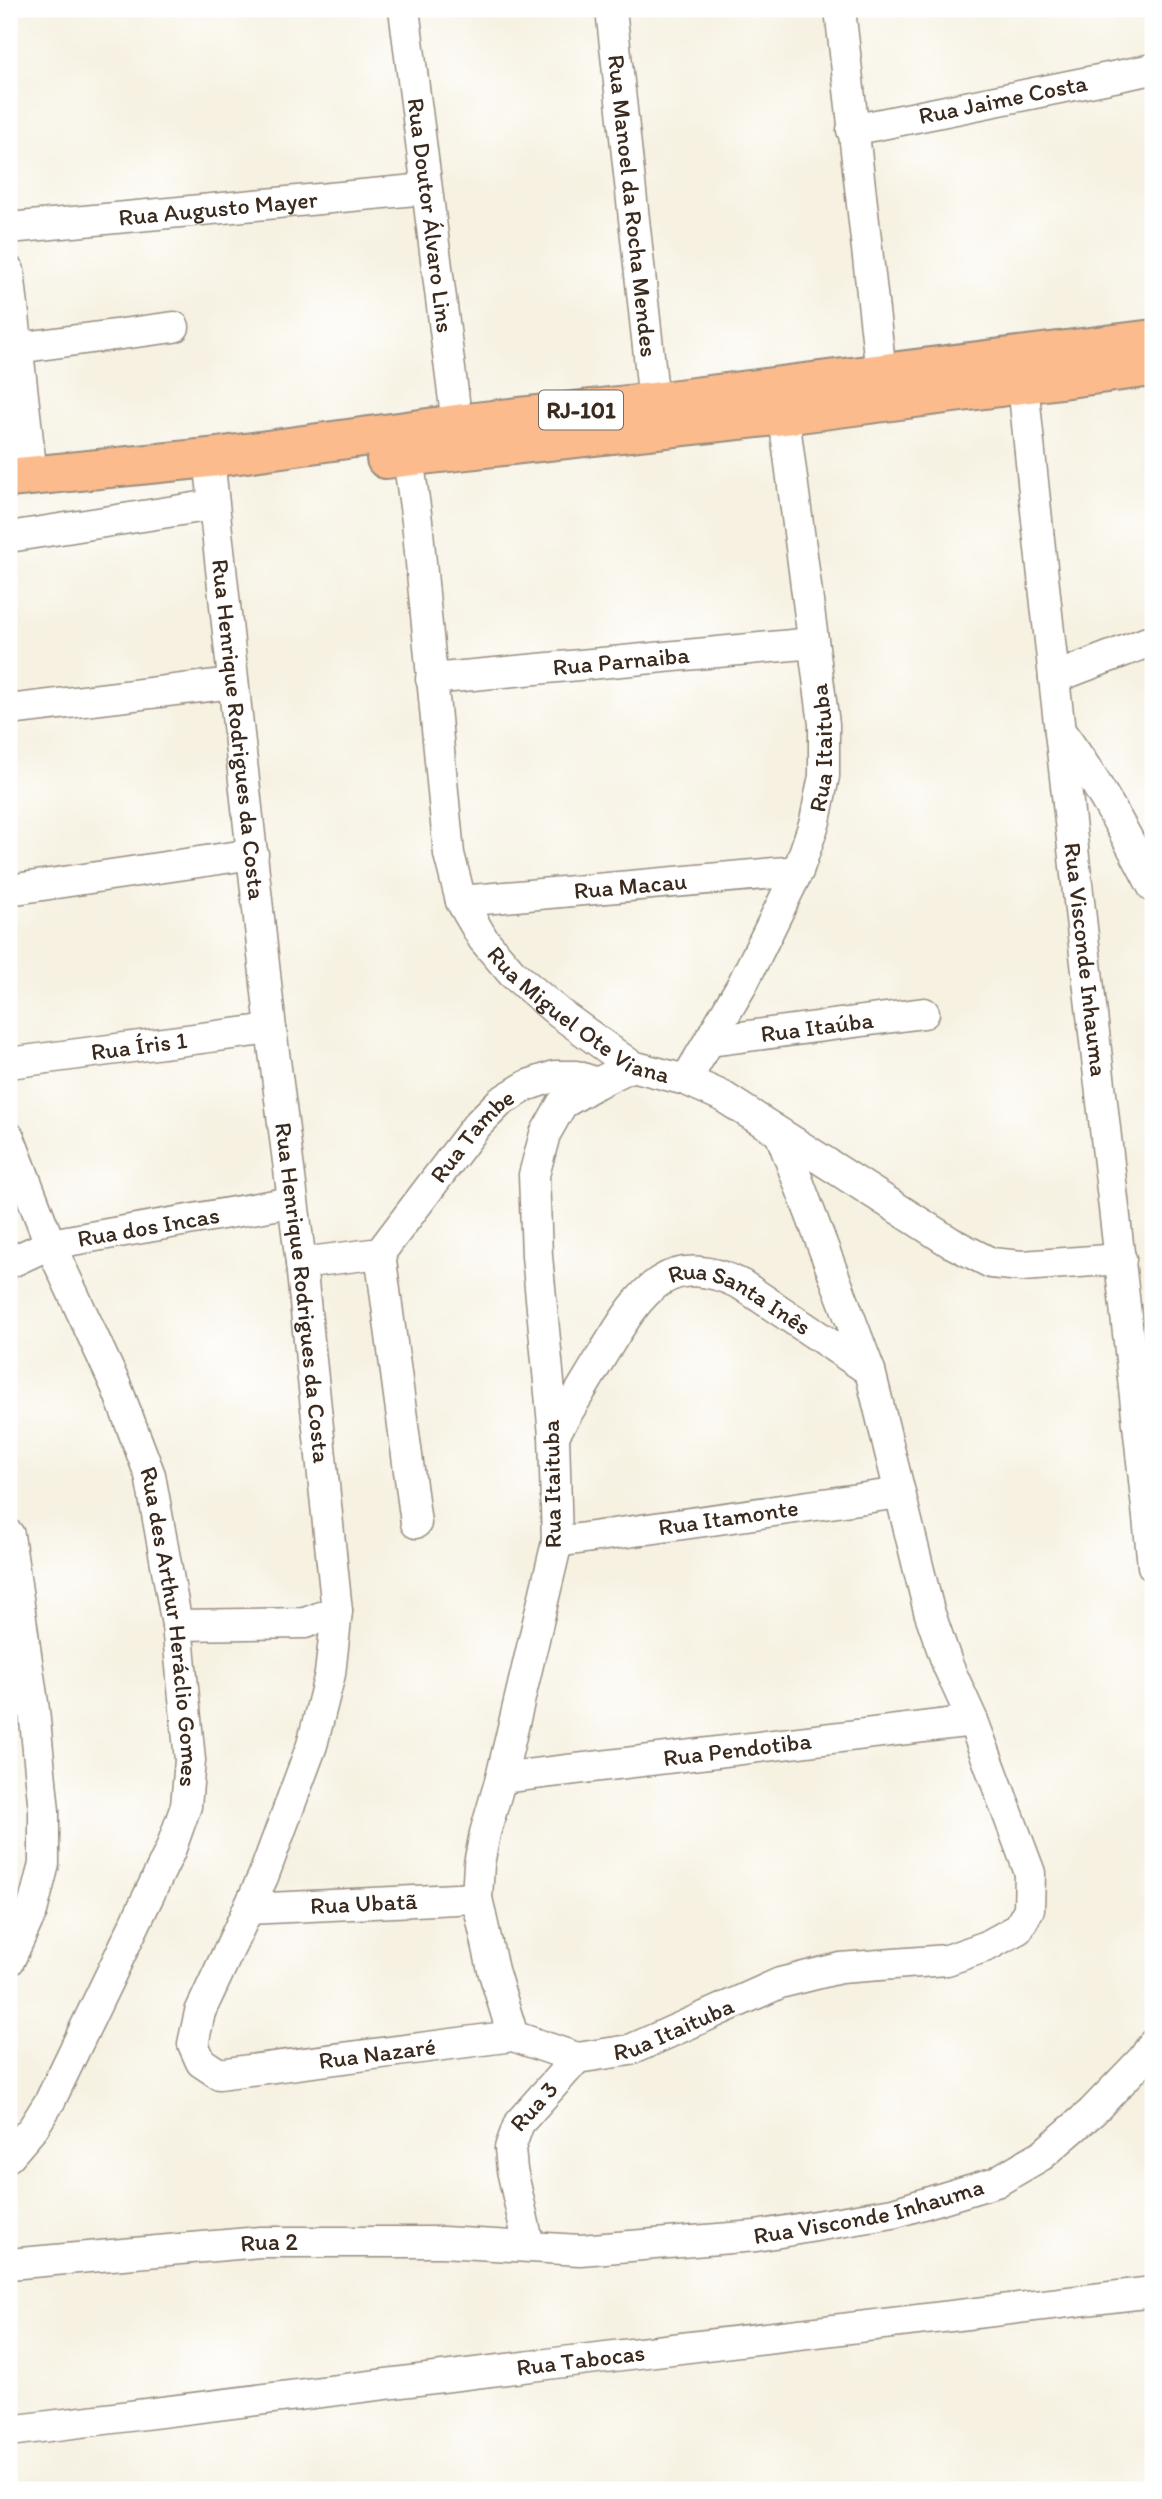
<svg xmlns="http://www.w3.org/2000/svg" width="1162" height="2499" font-family="Itim,sans-serif">
<style>
.lines{fill:none;stroke-linecap:round;stroke-linejoin:round}
.minor-casing{stroke:#988e80;stroke-width:33}
.major-casing{stroke:#988e80;stroke-width:42}
.minor{stroke:#fff;stroke-width:30}
.major{stroke:#fbbb8d;stroke-width:38}
.labels{text-anchor:middle;stroke-width:7;stroke-linejoin:round;paint-order:stroke}
.shield{fill:#fff;stroke:#766a62;stroke-width:2}
.shield-label{font-size:23px;font-weight:bold;fill:#3b2a1e}
.street-label{font-size:24px;fill:#3b2a1e;stroke:#fff}
</style>
<rect width="100%" height="100%" fill="#fff"/>
<filter id="ink" filterUnits="userSpaceOnUse"><feTurbulence type="fractalNoise" baseFrequency=".0143" numOctaves="2"/><feDisplacementMap in="SourceGraphic" scale="14" xChannelSelector="R" yChannelSelector="G"/><feConvolveMatrix kernelMatrix="1 2 1 2 8 2 1 2 1" color-interpolation-filters="sRGB"/></filter>
<filter id="wash" filterUnits="userSpaceOnUse"><feTurbulence type="fractalNoise" baseFrequency=".00686" numOctaves="4" result="noise"/><feDisplacementMap in="SourceGraphic" scale="28" xChannelSelector="R" yChannelSelector="G"/><feGaussianBlur stdDeviation="1.57" result="paint"/><feColorMatrix in="noise" values="0 0 0 0 0 0 0 0 0 0 0 0 0 0 0 0 0 1.4 0 .05"/><feComposite in="paint" operator="in"/></filter>
<g filter="url(#wash)">
<rect width="100%" height="100%" fill="#f6f1e1"/>
</g>
<g filter="url(#ink)">
<g class="lines">
<g class="minor-casing">
<g id="minor">
<path id="s1" d="M404,9L457,424"/>
<path id="s2" d="M611,9L654,402"/>
<path d="M840,9L881,373"/>
<path id="s3" d="M852,130L1153,69"/>
<path id="s4" d="M9,228L426,189"/>
<path d="M9,271L32,476"/>
<path d="M17,348L174,327"/>
<path id="s5" d="M1021,363C1060,765 1112,1165 1153,1566"/>
<path id="s6" d="M408,457L417,521L449,854L461,901L483,939L512,973L559,1013L632,1066L686,1080L722,1096L950,1242L991,1263L1022,1266L1121,1259"/>
<path id="s7" d="M209,458L271,1029L301,1263L337,1611L330,1674L312,1745L263,1877L200,2012L193,2044L201,2062L219,2074L513,2036L577,2058L630,2050L780,1983L840,1968L947,1960L987,1946L1018,1929L1029,1909L1030,1873L973,1721L948,1666L929,1611L870,1371L781,1136"/>
<path d="M9,537L213,505"/>
<path d="M1054,678L1153,640"/>
<path id="s8" d="M431,679L813,643"/>
<path d="M9,710L233,683"/>
<path d="M1060,731C1097,780 1125,833 1153,887"/>
<path d="M9,890L253,854"/>
<path id="s9" d="M461,901L798,871"/>
<path id="s10" d="M710,1041L924,1013"/>
<path id="s11" d="M9,1063L271,1029"/>
<path id="s12" d="M686,1080L742,985L798,871L815,821L824,776V724L781,394"/>
<path id="s13" d="M9,1137L50,1244L116,1386L150,1475L177,1625L190,1760L186,1806L170,1851L50,2101L33,2128L9,2156"/>
<path d="M380,1253L416,1523"/>
<path id="s14" d="M9,1263L50,1244L292,1202"/>
<path id="s15" d="M301,1263L380,1253L477,1125L500,1102L528,1085L555,1076H576L597,1083"/>
<path id="s16" d="M554,1435C570,1408 587,1380 604,1352C640,1294 666,1247 742,1285L870,1371"/>
<path d="M9,1535L34,1710L44,1811V1864L32,1911L9,1961"/>
<path id="s17" d="M557,1542L900,1493"/>
<path d="M177,1625L305,1623L337,1611"/>
<path id="s18" d="M501,1778L973,1721"/>
<path id="s19" d="M248,1909L477,1898"/>
<path d="M513,2036L493,1970L477,1898L479,1864L485,1833L501,1778L557,1542L554,1435L537,1256L534,1175L545,1134L562,1104L597,1083L632,1066"/>
<path id="s20" d="M529,2246L512,2170L510,2148L519,2123L577,2058"/>
<path id="s21" d="M9,2264L260,2242H443L580,2250L756,2236L893,2213L996,2182L1042,2155L1092,2112L1143,2059L1153,2044"/>
<path id="s22" d="M9,2431L555,2363L1153,2292"/>
</g>
</g>
<g class="major-casing">
<path id="major" d="M386,459L784,415L1153,367
M9,478L209,458L457,424L654,402L1153,339"/>
</g>
<use href="#minor" class="minor"/>
<use href="#major" class="major"/>
</g>
</g>
<g class="labels">
<rect class="shield" x="539" y="390.5" width="84" height="39" rx="5"/>
<g class="shield-label">
<text x="581" y="418">RJ-101</text>
</g>
<g class="street-label">
<text dy="8" stroke="none"><textPath href="#s3" startOffset="154">Rua Jaime Costa</textPath></text>
<text dy="8" stroke="none"><textPath href="#s2" startOffset="198">Rua Manoel da Rocha Mendes</textPath></text>
<text dy="8" stroke="none"><textPath href="#s4" startOffset="210">Rua Augusto Mayer</textPath></text>
<text dy="8" stroke="none"><textPath href="#s1" startOffset="208">Rua Doutor Álvaro Lins</textPath></text>
<text dy="8" stroke="none"><textPath href="#s8" startOffset="191">Rua Parnaiba</textPath></text>
<text dy="8" stroke="none"><textPath href="#s7" startOffset="273">Rua Henrique Rodrigues da Costa</textPath></text>
<text dy="8" stroke="none"><textPath href="#s12" startOffset="364">Rua Itaituba</textPath></text>
<text dy="8" stroke="none"><textPath href="#s9" startOffset="170">Rua Macau</textPath></text>
<text dy="8" stroke="none"><textPath href="#s5" startOffset="600">Rua Visconde Inhauma</textPath></text>
<text dy="8" stroke="none"><textPath href="#s6" startOffset="616">Rua Miguel Ote Viana</textPath></text>
<text dy="8" stroke="none"><textPath href="#s10" startOffset="108">Rua Itaúba</textPath></text>
<text dy="8" stroke="none"><textPath href="#s11" startOffset="131">Rua Íris 1</textPath></text>
<text dy="8" stroke="none"><textPath href="#s15" startOffset="229">Rua Tambe</textPath></text>
<text dy="8" stroke="none"><textPath href="#s14" startOffset="145">Rua dos Incas</textPath></text>
<text dy="8" stroke="none"><textPath href="#s7" startOffset="840">Rua Henrique Rodrigues da Costa</textPath></text>
<text dy="8" stroke="none"><textPath href="#s16" startOffset="276">Rua Santa Inês</textPath></text>
<text transform="translate(552 1484) rotate(-91)" y="8">Rua Itaituba</text>
<text dy="8" stroke="none"><textPath href="#s17" startOffset="173">Rua Itamonte</textPath></text>
<text dy="8" stroke="none"><textPath href="#s13" startOffset="520">Rua des Arthur Heráclio Gomes</textPath></text>
<text dy="8" stroke="none"><textPath href="#s18" startOffset="238">Rua Pendotiba</textPath></text>
<text dy="8" stroke="none"><textPath href="#s19" startOffset="116">Rua Ubatã</textPath></text>
<text dy="8" stroke="none"><textPath href="#s7" startOffset="2126">Rua Itaituba</textPath></text>
<text dy="8" stroke="none"><textPath href="#s7" startOffset="1820">Rua Nazaré</textPath></text>
<text dy="8" stroke="none"><textPath href="#s20" startOffset="149">Rua 3</textPath></text>
<text dy="8" stroke="none"><textPath href="#s21" startOffset="864">Rua Visconde Inhauma</textPath></text>
<text dy="8" stroke="none"><textPath href="#s21" startOffset="261">Rua 2</textPath></text>
<text dy="8" stroke="none"><textPath href="#s22" startOffset="576">Rua Tabocas</textPath></text>
</g>
</g>
<rect width="1162" height="2499" fill="none" stroke="#fff" stroke-width="35"/>
</svg>
